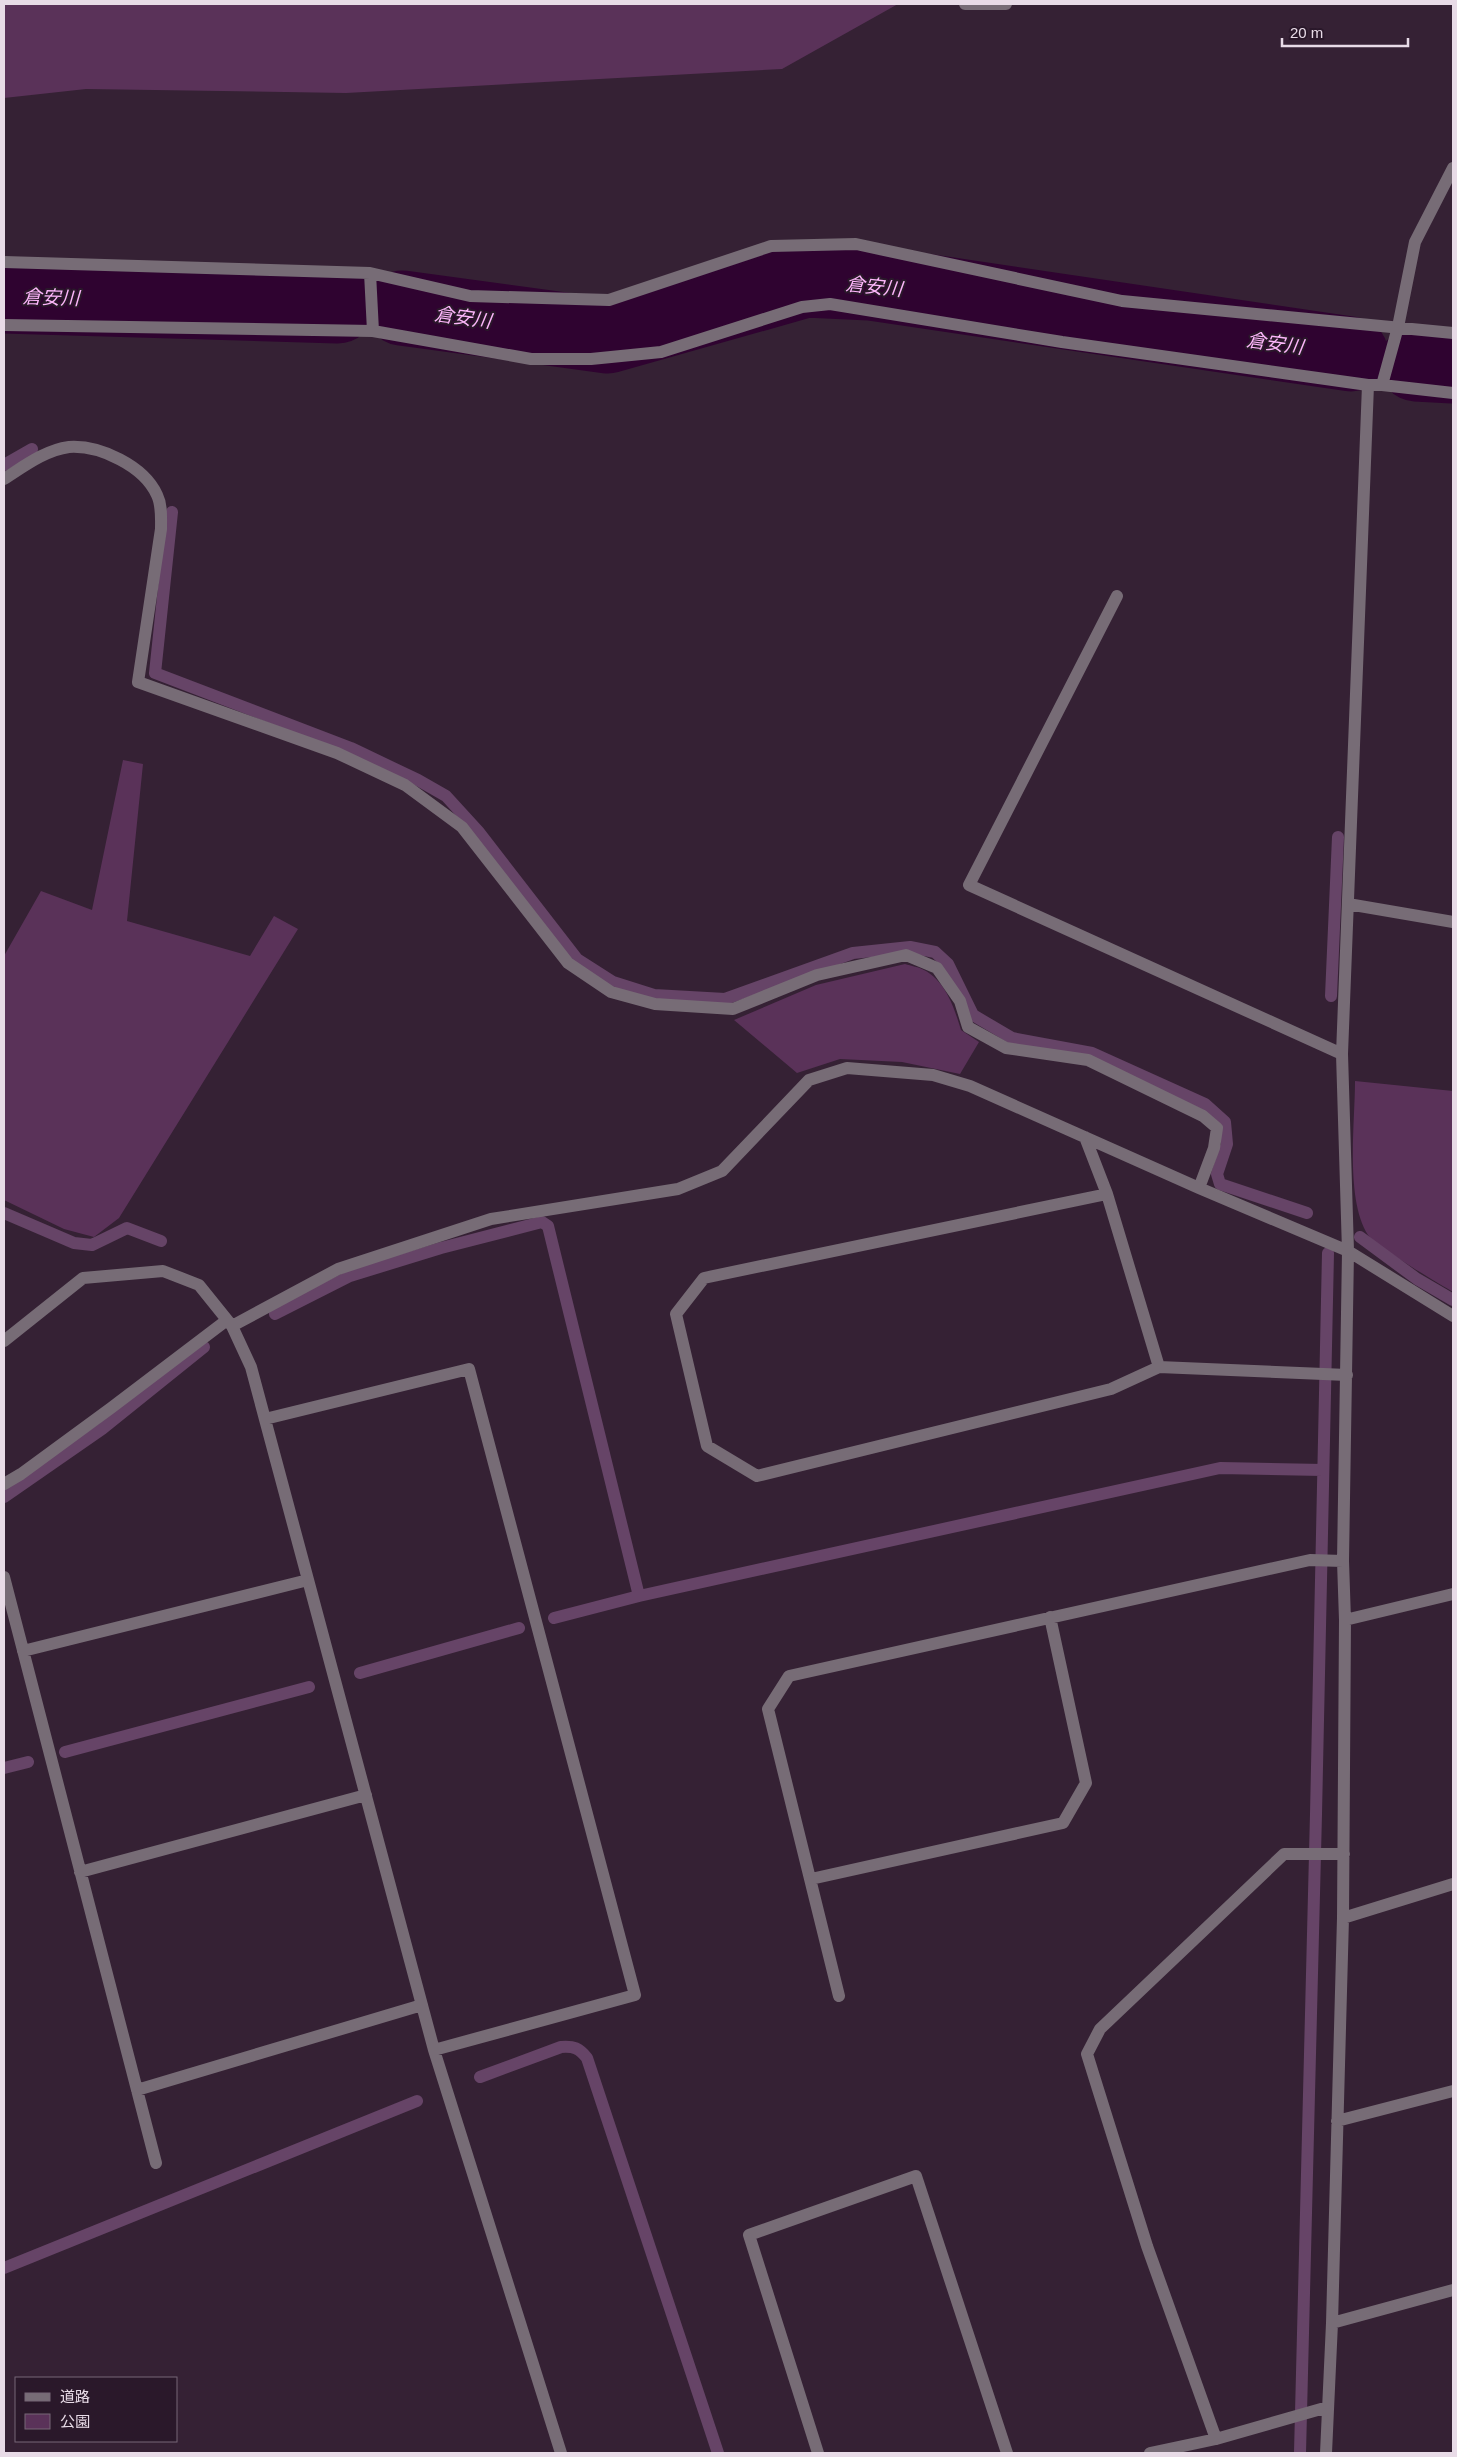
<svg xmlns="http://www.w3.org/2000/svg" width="1457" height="2457" font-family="Helvetica,'Noto Sans JP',sans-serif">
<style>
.green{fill:#5a3259}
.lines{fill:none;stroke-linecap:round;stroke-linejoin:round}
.stream{stroke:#664467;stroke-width:12}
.river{stroke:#2f0330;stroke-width:75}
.minor{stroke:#776c76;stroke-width:12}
.labels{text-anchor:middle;stroke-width:4;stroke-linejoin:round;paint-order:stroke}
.water-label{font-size:19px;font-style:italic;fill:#fcb6fa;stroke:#2a182a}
</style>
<rect width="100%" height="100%" fill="#352134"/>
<path class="green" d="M4,4H898L782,69L346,93L86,89L4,98Z
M123,760L143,764L127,921L250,956L274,916L298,929L119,1218L94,1237L64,1229L4,1200V956L41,891L92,910Z
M905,964C911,966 919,967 924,970C946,981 955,1010 961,1030L979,1042L960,1074L902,1062L840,1059L797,1073L734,1020L816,985Z
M1355,1081L1453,1091V1292C1438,1283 1375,1246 1368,1235C1345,1199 1355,1124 1355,1081Z"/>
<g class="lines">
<path class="stream" d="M4,465L32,449
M172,512L155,673L351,748L418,780L446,796L478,831L577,959L613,982L654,995L725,999L853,953L910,947L935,952L948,964L973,1015L1012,1038L1092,1053L1205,1104L1225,1122L1227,1144L1217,1174L1220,1184L1307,1213
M1331,996L1338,837
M4,1213L74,1243L92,1245L127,1228L161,1241
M1360,1237L1417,1279L1453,1300
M275,1314L350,1276L441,1248L542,1222L548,1226L639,1596L1220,1468L1323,1470
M4,1497L102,1429L204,1347
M554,1618L639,1596
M360,1673L519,1628
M65,1752L309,1687
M4,1768L28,1762
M480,2077L561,2047C574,2046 579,2048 587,2058L718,2453
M4,2268L417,2101
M1300,2453L1316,1814L1328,1253"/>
<path class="river" d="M4,296L338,306
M402,308L608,336L806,280L870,283L1351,354
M1416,364L1453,366"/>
<path class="minor" d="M965,4H1006
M4,262L370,273L470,296L609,300L771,246L856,244L1122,301L1453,333
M370,273L373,331
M4,325L373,331L531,359H591L661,352L802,307L830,304L1062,342L1368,385H1382L1453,393
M1382,385L1398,327L1415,242L1453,168
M4,479C23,467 45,450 69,447C100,445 144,466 157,495C162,505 161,517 161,529L138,682L337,753L405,785L462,827L568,963L611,992L655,1004L733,1009L817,975L906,955L937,968L960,1001L968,1027L1006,1048L1088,1060L1203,1116L1217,1128L1214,1148L1199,1188
M1117,596L969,885L1342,1054
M1348,904L1453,922
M1085,1137L1107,1194
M232,1326L338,1269L491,1219L678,1189L722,1171L809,1080L847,1068L933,1075L970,1086L1199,1188L1348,1251L1453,1316
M4,1341L83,1278L163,1271L199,1285L232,1326L251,1367L434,2050L561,2453
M1159,1367L1107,1194L704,1278L676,1314L707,1446L757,1476L1111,1389L1159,1367L1347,1375
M265,1419L469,1369L635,1995L434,2050
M4,1484L21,1474L111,1408L227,1320
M4,1577L156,2163
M1345,1620L1453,1594
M23,1651L308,1580
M80,1872L366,1795
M811,1879L1063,1823L1086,1783L1050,1617
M1343,1918L1453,1884
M839,1996L768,1709L789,1676L1310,1560L1343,1561
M137,2090L422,2005
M1337,2121L1453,2091
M1332,2323L1453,2290
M1216,2439L1147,2246L1087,2054L1100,2029L1284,1854H1344
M818,2453L749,2235L916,2176L1007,2453
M1150,2453L1216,2439L1328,2407
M1326,2453L1332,2323L1343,1918L1345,1620L1343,1561L1348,1251L1342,1054L1368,385"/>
</g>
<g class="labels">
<g class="water-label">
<text transform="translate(874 286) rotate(6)" y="7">倉安川</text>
<text transform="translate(51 297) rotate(2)" y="7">倉安川</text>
<text transform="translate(463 317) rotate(8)" y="7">倉安川</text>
<text transform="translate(1275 343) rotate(8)" y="7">倉安川</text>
</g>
</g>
<rect width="1457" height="2457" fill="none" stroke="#e8dbe7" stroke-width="10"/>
<rect x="15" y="2377" width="162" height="65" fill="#2a182a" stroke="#766676"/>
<rect x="25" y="2393" width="25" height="8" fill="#776c76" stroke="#766676"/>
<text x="60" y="2402" font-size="15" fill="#e8dbe7">道路</text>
<rect x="25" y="2414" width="25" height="15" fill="#5a3259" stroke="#766676"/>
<text x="60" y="2427" font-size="15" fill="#e8dbe7">公園</text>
<path d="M1282 38v8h126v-8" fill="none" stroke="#e8dbe7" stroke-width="2.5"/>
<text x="1290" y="38" font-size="15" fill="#e8dbe7" stroke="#2a182a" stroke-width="4" paint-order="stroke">20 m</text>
</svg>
